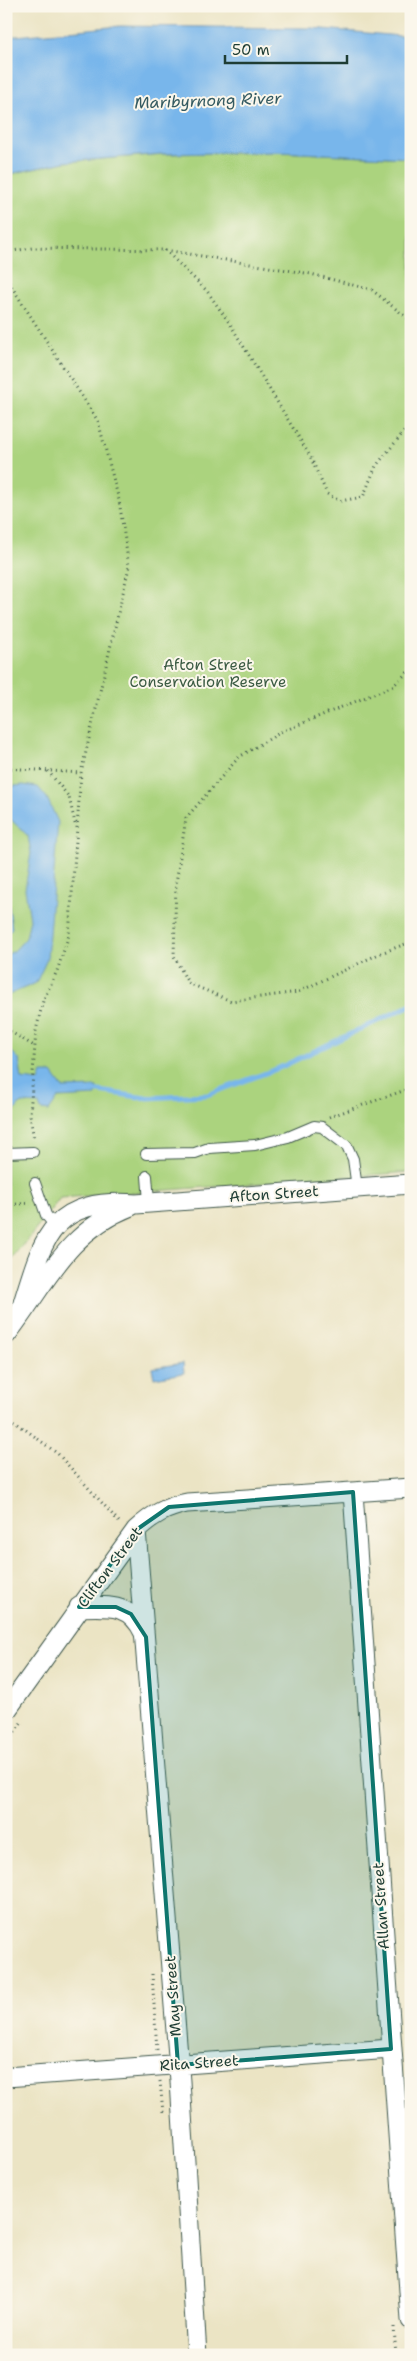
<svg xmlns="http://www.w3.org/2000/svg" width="417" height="2361" font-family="'Shantell Sans',sans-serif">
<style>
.green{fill:#abd37e;stroke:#658859}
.water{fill:#78b6eb;stroke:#4c7a90}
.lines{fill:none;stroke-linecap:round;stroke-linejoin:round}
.stream{stroke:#78b6eb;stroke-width:5}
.service-casing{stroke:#3e564a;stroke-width:12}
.minor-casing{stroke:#3e564a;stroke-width:21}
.path{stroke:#3e564a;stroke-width:3;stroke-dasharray:1 4;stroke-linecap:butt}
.service{stroke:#fff;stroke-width:10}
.minor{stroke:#fff;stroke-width:19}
.marked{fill:#0f766e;fill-opacity:0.2;stroke:#0f766e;stroke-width:4;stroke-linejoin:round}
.labels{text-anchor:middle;stroke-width:4;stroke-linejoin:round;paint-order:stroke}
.park-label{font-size:15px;fill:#3b5b43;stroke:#fbf7ec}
.street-label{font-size:15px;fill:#1f3d34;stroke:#fbf7ec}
.water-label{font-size:16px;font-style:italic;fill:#355b62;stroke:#fbf7ec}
</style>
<rect width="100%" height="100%" fill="#fbf7ec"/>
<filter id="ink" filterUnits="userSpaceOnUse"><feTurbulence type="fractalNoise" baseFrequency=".02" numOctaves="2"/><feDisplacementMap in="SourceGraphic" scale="10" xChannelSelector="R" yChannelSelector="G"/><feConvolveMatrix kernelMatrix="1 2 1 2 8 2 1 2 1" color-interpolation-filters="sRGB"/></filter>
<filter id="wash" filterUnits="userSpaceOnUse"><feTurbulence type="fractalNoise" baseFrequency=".0096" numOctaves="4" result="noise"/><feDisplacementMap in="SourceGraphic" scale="20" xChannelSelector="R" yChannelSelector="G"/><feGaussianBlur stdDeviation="1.12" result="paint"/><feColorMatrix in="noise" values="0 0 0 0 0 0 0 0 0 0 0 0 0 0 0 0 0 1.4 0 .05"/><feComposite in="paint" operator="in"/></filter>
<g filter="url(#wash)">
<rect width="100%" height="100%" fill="#ebe4c4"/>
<path class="green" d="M277,152L411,158V1172L60,1198L6,1268V175L64,162L163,154Z"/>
<path class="water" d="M120,26L312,28L411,37V158L277,152L163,154L64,162L6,175V37Z
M23,785L38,787L47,798L58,822L47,959L36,983L6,996V955L14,951L26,938L30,919L25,889L31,853L28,836L6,815V787Z
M6,887L12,928L6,935Z
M6,1046L19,1059L22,1079L39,1081L42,1073H52L63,1088L97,1087L96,1096L58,1098L49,1111L41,1110L39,1104L21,1103L13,1113L6,1111Z
M183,1363L184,1373L154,1378L152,1368Z"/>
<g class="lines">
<path class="stream" d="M92,1090L146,1098L207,1095L279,1068L411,1005"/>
</g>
</g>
<g filter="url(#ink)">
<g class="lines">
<g class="service-casing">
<path id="service" d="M6,1153L33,1152
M146,1154L195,1153L209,1148L255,1145L288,1137L314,1126L322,1127L347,1146L353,1159L357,1188
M147,1176L149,1202
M35,1183L46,1215L55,1226"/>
</g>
<g class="minor-casing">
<path id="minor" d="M19,1316C42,1244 46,1197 136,1204L411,1184
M6,1335C46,1284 65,1232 131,1206
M353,1492L411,2320
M136,1530L180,2081L197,2355
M79,1607C109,1606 130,1603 144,1633
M6,1711L136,1530C152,1515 166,1507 187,1503L411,1488
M6,2077L391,2049"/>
</g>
<path class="path" d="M165,250L207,291L230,324L310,456L327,494L340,501L363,497L376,466L411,423
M6,252L32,248L165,250L311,274L372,290L411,321
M6,278L98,421L119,500L129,567L81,773L69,935L57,971L43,1001L36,1031L30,1115L34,1140
M411,669L393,686L281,732L239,757L186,818L176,883L174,956L188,983L231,1001L298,992L381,953L411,942
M6,768L81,773
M48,771L69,797L76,828
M6,1029L34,1046
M329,1117L411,1088
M6,1205L30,1203
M6,1415L58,1454L121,1524
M6,1744L23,1720
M152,1974L157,2050
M160,2081L163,2112
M394,2327L396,2355"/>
<use href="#service" class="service"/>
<use href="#minor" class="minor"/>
</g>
</g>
<path class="marked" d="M353,1492L391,2049L178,2065L146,1637L131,1614L116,1607H79L136,1530L169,1507Z"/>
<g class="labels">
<g class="park-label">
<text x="208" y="670">Afton Street<tspan x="208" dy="17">Conservation Reserve</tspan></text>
</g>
<g class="street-label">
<text transform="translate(274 1194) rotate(-4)" y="5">Afton Street</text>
<text transform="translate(110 1567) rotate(-53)" y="5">Clifton Street</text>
<text transform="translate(381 1906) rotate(-94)" y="5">Allan Street</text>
<text transform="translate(173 1996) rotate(-94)" y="5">May Street</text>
<text transform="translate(199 2063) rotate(-4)" y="5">Rita Street</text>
</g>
<g class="water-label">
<text transform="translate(208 100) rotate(-2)" y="6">Maribyrnong River</text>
</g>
</g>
<rect width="417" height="2361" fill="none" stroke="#fbf7ec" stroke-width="25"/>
<path d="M225 55v8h122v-8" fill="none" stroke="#1f3d34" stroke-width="2.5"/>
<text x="232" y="55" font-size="15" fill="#1f3d34" stroke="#fbf7ec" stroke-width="4" paint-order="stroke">50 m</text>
</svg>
